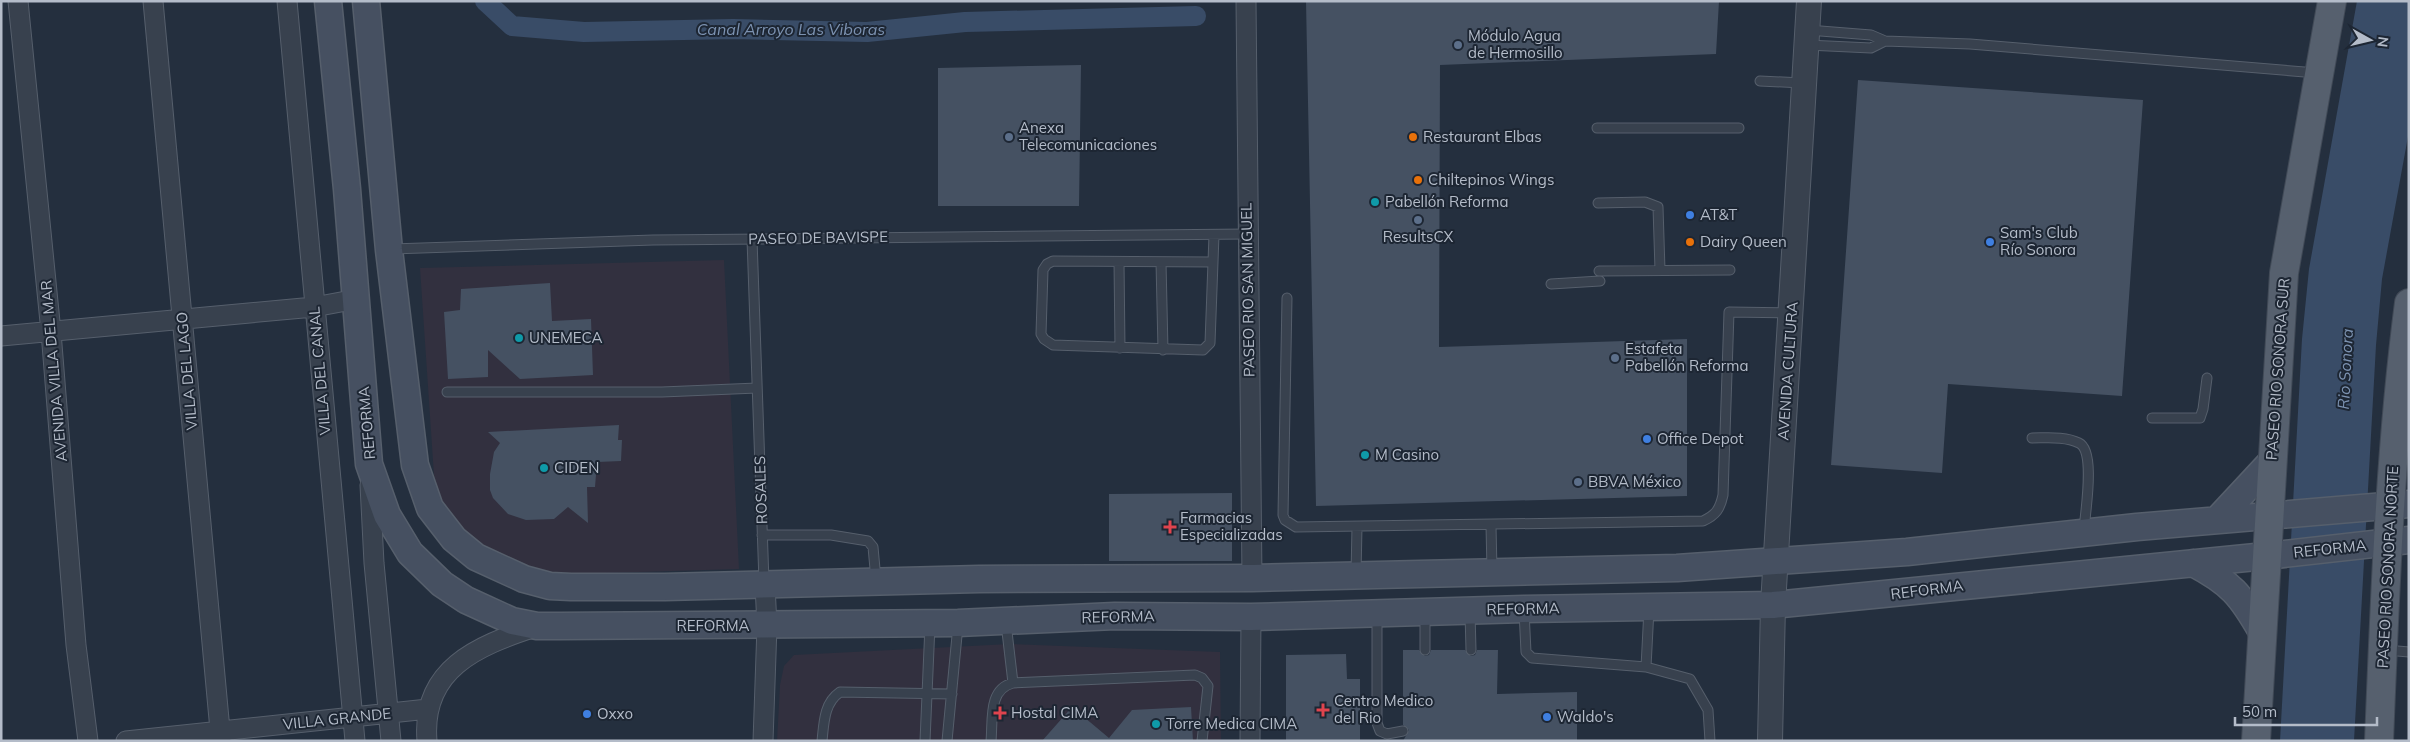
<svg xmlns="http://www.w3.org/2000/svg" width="2410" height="742" font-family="Mulish,sans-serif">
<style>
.medical{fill:#32303f}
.water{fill:#394c67}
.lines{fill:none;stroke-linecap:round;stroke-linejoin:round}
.canal{stroke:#394c67;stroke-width:20}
.building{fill:#455162}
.service-casing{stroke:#565f6c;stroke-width:11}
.minor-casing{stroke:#565f6c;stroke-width:21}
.tertiary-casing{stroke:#565f6c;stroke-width:26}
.secondary-casing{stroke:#565f6c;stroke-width:29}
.primary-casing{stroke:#414a57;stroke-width:30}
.service{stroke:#38414e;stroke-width:9}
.minor{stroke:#38414e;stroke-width:19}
.tertiary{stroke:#38414e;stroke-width:24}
.secondary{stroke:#465061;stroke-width:26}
.primary{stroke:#56606e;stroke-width:28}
.service-dot{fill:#5c6f8a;stroke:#1d2633;stroke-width:2}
.food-dot{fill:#e8710a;stroke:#1d2633;stroke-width:2}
.culture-dot{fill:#0f9aa8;stroke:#1d2633;stroke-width:2}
.shop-dot{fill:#3f7fe0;stroke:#1d2633;stroke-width:2}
.health-dot{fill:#e0444e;stroke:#1d2633;stroke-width:2}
.labels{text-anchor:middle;stroke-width:4;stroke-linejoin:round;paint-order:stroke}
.poi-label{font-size:15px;fill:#b4bcc9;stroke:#1d2633;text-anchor:start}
.street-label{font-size:15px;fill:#b4bcc9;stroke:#1d2633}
.water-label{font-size:16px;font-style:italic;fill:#7c92b1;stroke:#1d2633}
</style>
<rect width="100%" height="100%" fill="#242f3e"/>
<path class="medical" d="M724,260L739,569L539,575L457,536L436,505L420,268Z
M1010,644L1220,652L1221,741H777L780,685L784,666L794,655Z"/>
<path class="water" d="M2357,1H2409V131L2382,279L2376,345L2354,741H2280L2302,339L2309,269Z"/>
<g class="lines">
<path class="canal" d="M485,1L512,26L584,32L733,29L867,32L965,22L1196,16"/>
</g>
<path class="building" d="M1306,1H1719L1716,54L1440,65L1439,347L1687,339V496L1316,506Z
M1081,65L1079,206H938V68Z
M1858,80L2143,100L2122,396L1948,384L1942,473L1831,465Z
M550,283L552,321L591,319L593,375L520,379L488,350V377L448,379L444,312L460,310L461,289Z
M619,425L618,440H622L621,461L597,462L595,487H587L588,523L568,507L554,519L526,520L508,514L493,498L490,490V474L494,452L500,443L488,432Z
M1232,493V561H1109V494Z
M1403,650H1419L1425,656L1429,655L1431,650H1465L1471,656L1475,655L1477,650H1498L1497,694L1577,692V741H1403L1409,730L1403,725Z
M1346,654L1347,679H1360V741H1286V655Z
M1072,707L1109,738L1132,710L1191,707L1193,741H1042Z"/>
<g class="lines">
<g class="service-casing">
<path id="service" d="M1808,30L1871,35L1885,41L1970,44L2317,73
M1807,45L1871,48L1885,41
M1760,81L1802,83
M1597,128H1739
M1598,203L1645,202L1658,207L1660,270
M752,239L764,582
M392,249L653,240L1247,234
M1119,262L1120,348
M1161,262L1163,350
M1213,262L1053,261L1047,264L1043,270L1041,334L1044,339L1053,345L1203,350L1210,343L1214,235
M1599,271L1730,270
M1551,284L1600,281
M1287,298L1283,515L1285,520L1296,527L1703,521C1716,515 1720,509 1723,495L1729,312L1789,313
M447,392H662L757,388
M2152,418H2200L2203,409L2207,378
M2032,438C2047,438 2065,436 2079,443C2096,451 2085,513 2084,530
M1491,526L1492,570
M762,535H831L868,541L873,547L876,580
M1356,574L1357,527
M1524,611L1526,652L1532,658L1646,667L1649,609
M1470,613L1471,650
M1425,614V650
M1377,615V723L1380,731L1387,734L1403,731
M1006,623L1013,683
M2386,650L2409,652
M1646,667L1690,679L1708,710L1710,741
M822,741C824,722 824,703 840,692L952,694
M925,741L930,625
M947,741L958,625
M991,741C993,720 988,689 1013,683L1195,675L1202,678L1208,686L1202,741"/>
</g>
<g class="minor-casing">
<path id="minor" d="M18,1L51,332L76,645L88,741
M153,1L221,741
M287,1L355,741
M1246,1L1252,578
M1,336L314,307L357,299
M370,485L374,563L391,741
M126,741L428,709
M427,741C421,669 477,646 535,627
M763,741L767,626L765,585
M1250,741L1251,617"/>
</g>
<g class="tertiary-casing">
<path id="tertiary" d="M1770,741L1773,605L1809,1"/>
</g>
<g class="secondary-casing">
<path id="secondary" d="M328,1L347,189L369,464L387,515L410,553L442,584L466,600L512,621L537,626H560L958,623L1115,616L1251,617L1524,609L1773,605L2266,556L2409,540
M366,1L389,250L415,465L430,508L454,539L476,557L524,579L550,586L571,587H665L979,579L1252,578L1677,568L1907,552L2137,527L2409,504
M2218,519L2272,461
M2193,563C2231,583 2241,595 2262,632"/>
</g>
<g class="primary-casing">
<path id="primary" d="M2256,741L2284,273L2332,1
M2379,741C2385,595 2390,448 2409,303"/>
</g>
<use href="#service" class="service"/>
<use href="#minor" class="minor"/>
<use href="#tertiary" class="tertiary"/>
<use href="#secondary" class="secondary"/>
<use href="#primary" class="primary"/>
</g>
<g class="service-dot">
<circle cx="1458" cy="45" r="5"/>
<circle cx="1009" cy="137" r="5"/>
<circle cx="1418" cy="220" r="5"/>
<circle cx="1615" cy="358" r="5"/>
<circle cx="1578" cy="482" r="5"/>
</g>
<g class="food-dot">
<circle cx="1413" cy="137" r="5"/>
<circle cx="1418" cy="180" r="5"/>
<circle cx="1690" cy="242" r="5"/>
</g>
<g class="culture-dot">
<circle cx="1375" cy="202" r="5"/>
<circle cx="519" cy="338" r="5"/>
<circle cx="1365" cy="455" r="5"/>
<circle cx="544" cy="468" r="5"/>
<circle cx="1156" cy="724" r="5"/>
</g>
<g class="shop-dot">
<circle cx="1690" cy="215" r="5"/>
<circle cx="1990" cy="242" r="5"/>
<circle cx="1647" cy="439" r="5"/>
<circle cx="587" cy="714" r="5"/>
<circle cx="1547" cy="717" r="5"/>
</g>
<g class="health-dot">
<path d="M1167.5 519.5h5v5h5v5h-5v5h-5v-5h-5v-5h5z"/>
<path d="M1320.5 702.5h5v5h5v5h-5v5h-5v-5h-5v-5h5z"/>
<path d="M997.5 705.5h5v5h5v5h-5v5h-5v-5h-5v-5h5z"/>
</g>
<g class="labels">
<g class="poi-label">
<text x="1468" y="41">Módulo Agua<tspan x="1468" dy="17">de Hermosillo</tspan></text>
<text x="1019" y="133">Anexa<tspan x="1019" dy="17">Telecomunicaciones</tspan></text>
<text x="1423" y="142">Restaurant Elbas</text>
<text x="1428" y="185">Chiltepinos Wings</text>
<text x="1385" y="207">Pabellón Reforma</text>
<text x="1700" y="220">AT&amp;T</text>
<text x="2000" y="238">Sam's Club<tspan x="2000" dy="17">Río Sonora</tspan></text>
<text x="1418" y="242" text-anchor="middle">ResultsCX</text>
<text x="1700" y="247">Dairy Queen</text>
<text x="529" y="343">UNEMECA</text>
<text x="1625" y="354">Estafeta<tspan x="1625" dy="17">Pabellón Reforma</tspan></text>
<text x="1657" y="444">Office Depot</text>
<text x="1375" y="460">M Casino</text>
<text x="554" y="473">CIDEN</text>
<text x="1588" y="487">BBVA México</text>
<text x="1180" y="523">Farmacias<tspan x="1180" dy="17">Especializadas</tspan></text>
<text x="1334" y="706">Centro Medico<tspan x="1334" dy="17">del Rio</tspan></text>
<text x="1011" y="718">Hostal CIMA</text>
<text x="597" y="719">Oxxo</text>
<text x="1557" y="722">Waldo's</text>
<text x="1166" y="729">Torre Medica CIMA</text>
</g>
<g class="street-label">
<text transform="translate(818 238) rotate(-1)" y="5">PASEO DE BAVISPE</text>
<text transform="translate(1248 290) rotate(-91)" y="5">PASEO RIO SAN MIGUEL</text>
<text transform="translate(2278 369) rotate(-86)" y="5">PASEO RIO SONORA SUR</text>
<text transform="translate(54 371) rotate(-95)" y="5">AVENIDA VILLA DEL MAR</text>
<text transform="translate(187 371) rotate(-95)" y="5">VILLA DEL LAGO</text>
<text transform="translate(320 371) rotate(-95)" y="5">VILLA DEL CANAL</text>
<text transform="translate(1788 371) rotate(-86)" y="5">AVENIDA CULTURA</text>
<text transform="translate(367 423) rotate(-95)" y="5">REFORMA</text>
<text transform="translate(761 490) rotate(-92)" y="5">ROSALES</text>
<text transform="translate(2330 549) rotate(-6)" y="5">REFORMA</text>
<text transform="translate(2388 567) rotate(-87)" y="5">PASEO RIO SONORA NORTE</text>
<text transform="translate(1927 590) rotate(-7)" y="5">REFORMA</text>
<text transform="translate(1523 609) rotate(-1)" y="5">REFORMA</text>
<text transform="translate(1118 617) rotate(-1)" y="5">REFORMA</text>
<text x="713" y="631">REFORMA</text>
<text transform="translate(337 719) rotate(-6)" y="5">VILLA GRANDE</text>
</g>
<g class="water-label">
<text x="791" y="35">Canal Arroyo Las Viboras</text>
<text transform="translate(2345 369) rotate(-87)" y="6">Rio Sonora</text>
</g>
</g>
<rect width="2410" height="742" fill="none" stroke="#b4bcc9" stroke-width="5"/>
<g transform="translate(2370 40) rotate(98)" stroke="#1d2633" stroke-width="4" paint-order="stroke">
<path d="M0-4L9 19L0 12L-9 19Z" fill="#b4bcc9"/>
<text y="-8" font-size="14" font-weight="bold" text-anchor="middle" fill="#b4bcc9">N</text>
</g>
<path d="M2235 717v8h142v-8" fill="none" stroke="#b4bcc9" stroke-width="2.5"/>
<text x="2242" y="717" font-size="15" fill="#b4bcc9" stroke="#1d2633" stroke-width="4" paint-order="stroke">50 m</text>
</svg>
